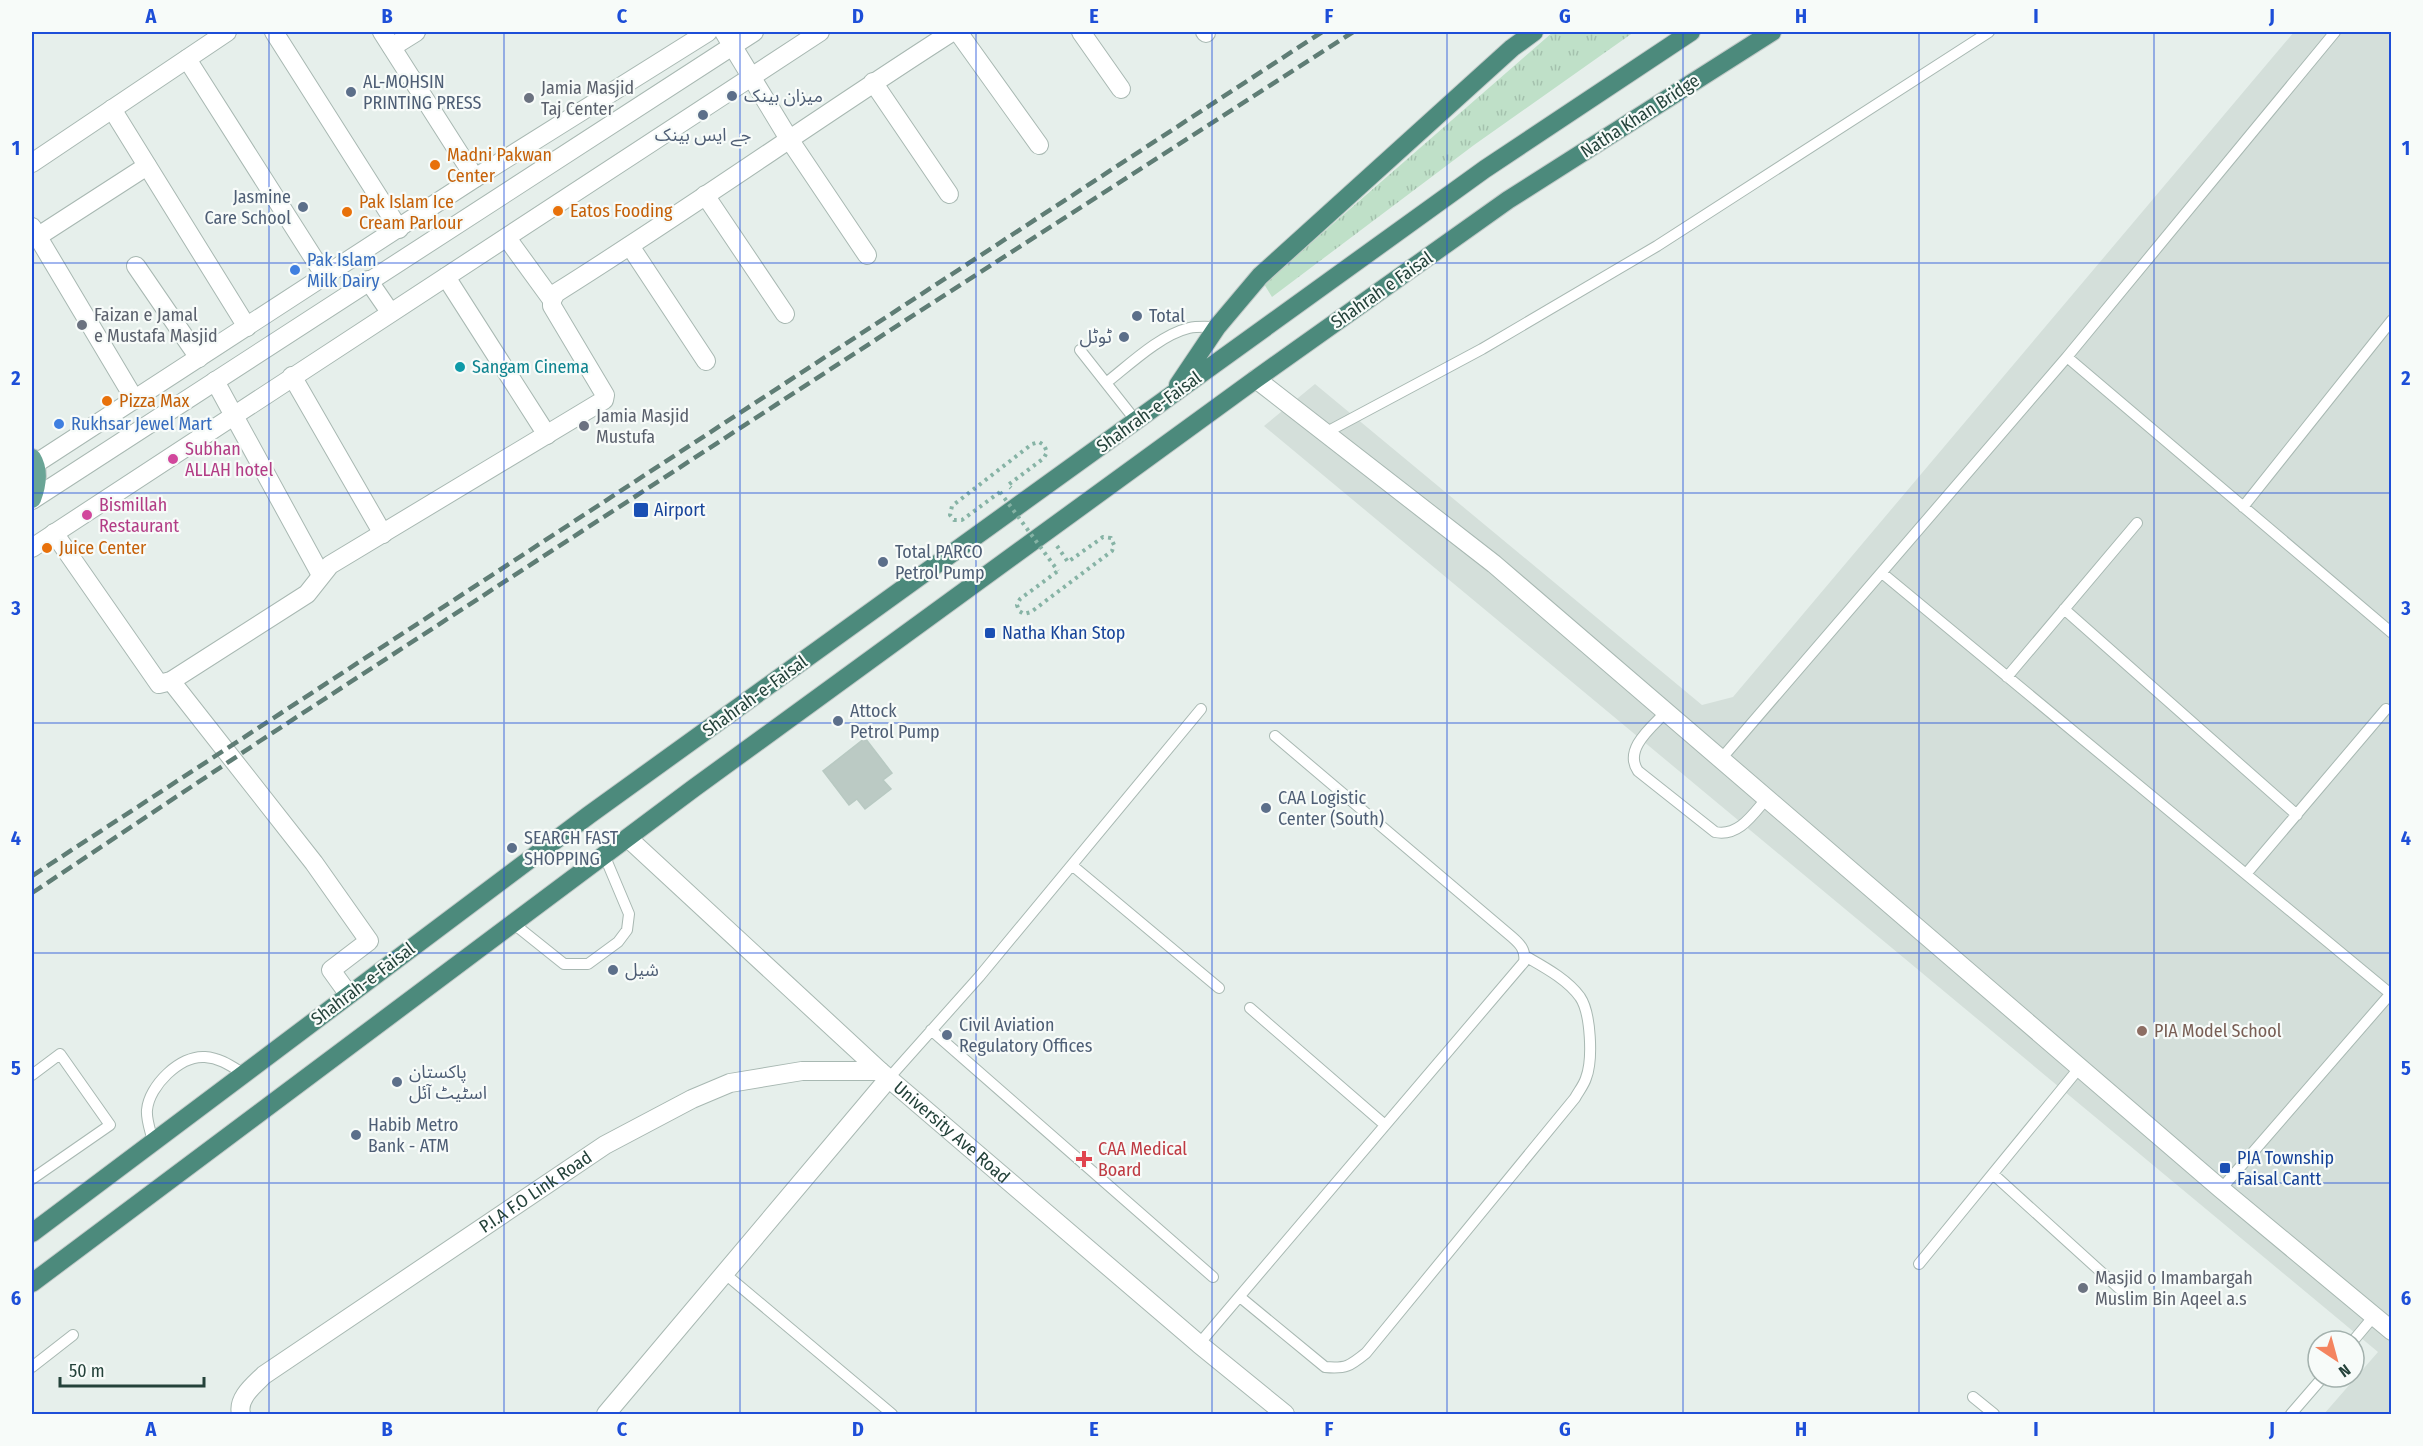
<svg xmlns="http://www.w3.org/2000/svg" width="2423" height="1446" font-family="'Fira Sans Condensed','Noto Sans Arabic',sans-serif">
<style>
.built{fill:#d4dfda}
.grass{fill:url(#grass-tufts)}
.building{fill:#bbcac4;stroke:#b8c9c2;stroke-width:1.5}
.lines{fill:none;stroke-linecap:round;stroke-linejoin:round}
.service-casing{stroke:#a8b8b2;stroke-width:12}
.minor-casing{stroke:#a8b8b2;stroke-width:20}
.tertiary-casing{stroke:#a8b8b2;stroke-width:20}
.primary-casing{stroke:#c2cac8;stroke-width:20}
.trunk-casing{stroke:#c2cac8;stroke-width:20}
.path{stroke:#86b3a5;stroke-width:4;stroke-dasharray:3 4.5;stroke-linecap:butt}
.service{stroke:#fff;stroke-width:10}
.minor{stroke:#fff;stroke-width:18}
.tertiary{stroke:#fff;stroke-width:18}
.primary{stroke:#6aa596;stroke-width:18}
.trunk{stroke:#4c8a7c;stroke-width:18}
.rail{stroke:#5f7d75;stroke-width:4.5;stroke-dasharray:12 6;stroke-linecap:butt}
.path-bridge{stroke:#86b3a5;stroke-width:4;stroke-dasharray:3 4.5;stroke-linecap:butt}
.grid{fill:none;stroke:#1d4ed8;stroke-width:1.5;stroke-opacity:0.55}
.service-dot{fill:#5c6f8a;stroke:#f7fbf9;stroke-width:2}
.worship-dot{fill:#6b7280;stroke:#f7fbf9;stroke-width:2}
.food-dot{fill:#e8710a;stroke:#f7fbf9;stroke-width:2}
.shop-dot{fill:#3f7fe0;stroke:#f7fbf9;stroke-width:2}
.culture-dot{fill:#0f9aa8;stroke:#f7fbf9;stroke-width:2}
.hotel-dot{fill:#d1479c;stroke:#f7fbf9;stroke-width:2}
.transit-dot{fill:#1a4fb4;stroke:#f7fbf9;stroke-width:2}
.education-dot{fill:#8d6e63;stroke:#f7fbf9;stroke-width:2}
.health-dot{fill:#e0444e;stroke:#f7fbf9;stroke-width:2}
.labels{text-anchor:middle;stroke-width:4.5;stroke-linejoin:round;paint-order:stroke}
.service-label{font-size:18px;fill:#4e5e75;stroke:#f7fbf9;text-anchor:start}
.worship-label{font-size:18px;fill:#5b616d;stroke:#f7fbf9;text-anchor:start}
.street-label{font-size:18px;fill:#24423a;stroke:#f7fbf9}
.food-label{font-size:18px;fill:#c56008;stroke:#f7fbf9;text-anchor:start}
.shop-label{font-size:18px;fill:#366cbe;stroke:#f7fbf9;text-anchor:start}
.culture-label{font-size:18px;fill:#0d838f;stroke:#f7fbf9;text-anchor:start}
.hotel-label{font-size:18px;fill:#b23c85;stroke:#f7fbf9;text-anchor:start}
.transit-label{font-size:18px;fill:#164399;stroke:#f7fbf9;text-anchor:start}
.education-label{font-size:18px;fill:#785e54;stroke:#f7fbf9;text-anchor:start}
.health-label{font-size:18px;fill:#be3a42;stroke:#f7fbf9;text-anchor:start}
.neatline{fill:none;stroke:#1d4ed8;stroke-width:2}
.grid-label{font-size:20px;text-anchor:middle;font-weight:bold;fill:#1d4ed8}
</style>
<defs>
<pattern id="grass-tufts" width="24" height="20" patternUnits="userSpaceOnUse" patternTransform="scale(1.5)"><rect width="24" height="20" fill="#bfe0c8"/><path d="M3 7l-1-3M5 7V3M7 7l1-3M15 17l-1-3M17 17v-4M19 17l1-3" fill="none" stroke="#a4c1ad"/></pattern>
</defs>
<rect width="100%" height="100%" fill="#e6efeb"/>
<path class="built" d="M2294,32H2391V1414H2324L2378,1352L1264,426L1315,384L1702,705L1733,697Z"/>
<path class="grass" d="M1553,32H1634L1474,145L1272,297L1264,284Z"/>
<path class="building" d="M865,738L892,773L883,780L891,789L865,809L857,799L849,805L823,771Z"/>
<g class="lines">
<g class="service-casing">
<path id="service" d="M1080,350L1136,421
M2067,357L2335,32
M1106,383C1129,365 1160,335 1189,328C1198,326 1208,327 1217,327
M1325,433L1482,349L1657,246L1989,32
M2243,507L2392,320
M1882,573L2392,995
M2064,609L2297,815
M2007,677L2137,523
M1666,712C1652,727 1623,749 1638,771L1715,832C1739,837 1753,814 1767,798
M1721,759L2067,357L2392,633
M1073,866L1219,988
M2246,874L2386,709
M514,924L564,964H588L618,942L627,930L629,914L605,857
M1250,1008L1385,1125
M931,1030L1213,1277
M32,1075L60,1054L110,1125L32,1179
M889,1078L979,977L1201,709
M153,1142C151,1132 146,1120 147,1110C149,1086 180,1055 205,1057C220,1058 231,1066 244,1074
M1993,1174L2121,1290
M2221,1189L2392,992
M1919,1264L2080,1067
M724,1273L892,1414
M1240,1297L1325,1367C1346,1369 1350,1366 1366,1353L1575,1098C1578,1092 1584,1085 1586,1078C1593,1060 1591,1013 1580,997C1567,979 1544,967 1525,956
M2353,1341L2374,1316
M1199,1344L1524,962C1526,950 1520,944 1512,937L1275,736
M32,1367L73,1335
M1973,1397L1994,1414
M2291,1414L2323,1377"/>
</g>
<g class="minor-casing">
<g id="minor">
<path d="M274,32L399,229"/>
<path d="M382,32L475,178"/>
<path d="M724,32L789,139L867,255"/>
<path d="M958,32L1039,145"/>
<path d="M1081,32L1121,89"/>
<path d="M1205,32L1206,33"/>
<path d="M392,47L416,32"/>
<path d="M187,59L325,276"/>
<path d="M873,82L949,194"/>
<path d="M112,109L247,327"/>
<path d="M32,163L227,32"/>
<path d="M705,195L785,314"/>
<path d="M32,227L135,400"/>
<path d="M37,237L147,166"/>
<path d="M630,246L706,361"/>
<path d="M136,266L199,358"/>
<path d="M446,277L547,435"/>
<path d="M368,280L390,312"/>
<path d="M552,300L556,293C690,209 819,117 952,32"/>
<path d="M292,376L383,534"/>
<path d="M1256,379L1494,564L2221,1189L2392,1331"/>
<path d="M215,381L321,575"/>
<path d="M54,533L159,684L171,681L307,594L330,565L604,400L605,395L552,306V300L507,238"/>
<path d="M32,548L820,32"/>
<path d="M171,681L314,863L369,941L331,970L349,995"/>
<path id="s1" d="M241,1414C237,1398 254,1385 264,1375L605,1145L692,1099L730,1083L802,1071H880"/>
<path d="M606,1414L889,1078"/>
</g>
</g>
<g class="tertiary-casing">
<g id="tertiary">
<path d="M35,464L475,178L708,32"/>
<path d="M32,500L754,32"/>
<path id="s2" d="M629,839L880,1071L1199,1344L1285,1414"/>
</g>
</g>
<g class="primary-casing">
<path id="primary" d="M32,458C40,471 37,486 32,499"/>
</g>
<g class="trunk-casing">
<path id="trunk" d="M1178,385L1217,327L1260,276L1512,48L1534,32
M32,1233L589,815L1485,169L1691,32
M32,1283L694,788L1256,379L1508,200L1772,32"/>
</g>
<path class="path" d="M1000,492L962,520H954L950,515L952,506L1032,444L1039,442L1044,445L1047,452L1044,458L1008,485L1011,488
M1057,546L1068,562L1103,537L1111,538L1114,545L1112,551L1031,612L1024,614L1019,611L1017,605L1020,599L1058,571"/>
<use href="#service" class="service"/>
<use href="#minor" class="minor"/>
<use href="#tertiary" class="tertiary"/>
<use href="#primary" class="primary"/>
<use href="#trunk" class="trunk"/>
<path class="rail" d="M32,876L1322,32
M32,893L260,741L906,320L1353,32"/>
<path class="path-bridge" d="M1000,492L1058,571"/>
</g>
<path class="grid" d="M269,32V1414M504,32V1414M740,32V1414M976,32V1414M1212,32V1414M1447,32V1414M1683,32V1414M1919,32V1414M2154,32V1414M32,263H2392M32,493H2392M32,723H2392M32,953H2392M32,1183H2392"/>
<g class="service-dot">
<circle cx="351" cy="92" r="6"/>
<circle cx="732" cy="96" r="6"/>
<circle cx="703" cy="115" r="6"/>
<circle cx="303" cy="207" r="6"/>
<circle cx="1137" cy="316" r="6"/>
<circle cx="1124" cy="337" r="6"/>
<circle cx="883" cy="562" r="6"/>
<circle cx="838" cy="721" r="6"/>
<circle cx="1266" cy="808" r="6"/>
<circle cx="512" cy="848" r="6"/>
<circle cx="613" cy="970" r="6"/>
<circle cx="947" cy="1035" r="6"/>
<circle cx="397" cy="1082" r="6"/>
<circle cx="356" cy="1135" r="6"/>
</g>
<g class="worship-dot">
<circle cx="529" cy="98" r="6"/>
<circle cx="82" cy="325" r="6"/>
<circle cx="584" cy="426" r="6"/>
<circle cx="2083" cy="1288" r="6"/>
</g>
<g class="food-dot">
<circle cx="435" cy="165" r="6"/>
<circle cx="558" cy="211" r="6"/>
<circle cx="347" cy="212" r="6"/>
<circle cx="107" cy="401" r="6"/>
<circle cx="47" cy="548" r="6"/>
</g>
<g class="shop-dot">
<circle cx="295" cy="270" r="6"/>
<circle cx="59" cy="424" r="6"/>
</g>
<circle class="culture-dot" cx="460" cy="367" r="6"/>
<g class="hotel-dot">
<circle cx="173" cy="459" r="6"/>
<circle cx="87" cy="515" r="6"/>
</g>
<g class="transit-dot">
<rect x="633" y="502" width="16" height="16" rx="3"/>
<rect x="984" y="627" width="12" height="12" rx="3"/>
<rect x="2219" y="1162" width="12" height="12" rx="3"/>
</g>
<circle class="education-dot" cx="2142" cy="1031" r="6"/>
<path class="health-dot" d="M1081 1150h6v6h6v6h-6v6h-6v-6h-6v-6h6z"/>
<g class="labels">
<g class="service-label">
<text x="363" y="88">AL-MOHSIN<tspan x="363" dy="21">PRINTING PRESS</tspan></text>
<text x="744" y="102">میزان بینک</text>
<text x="703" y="141" text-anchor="middle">جے ایس بینک</text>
<text x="291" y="203" text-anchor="end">Jasmine<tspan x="291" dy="21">Care School</tspan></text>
<text x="1149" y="322">Total</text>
<text x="1112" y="343" text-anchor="end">ٹوٹل</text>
<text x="895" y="558">Total PARCO<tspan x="895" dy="21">Petrol Pump</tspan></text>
<text x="850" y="717">Attock<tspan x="850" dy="21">Petrol Pump</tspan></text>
<text x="1278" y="804">CAA Logistic<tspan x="1278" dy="21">Center (South)</tspan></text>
<text x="524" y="844">SEARCH FAST<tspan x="524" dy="21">SHOPPING</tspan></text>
<text x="625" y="976">شیل</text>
<text x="959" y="1031">Civil Aviation<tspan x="959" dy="21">Regulatory Offices</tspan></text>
<text x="409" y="1078">پاکستان<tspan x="409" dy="21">اسٹیٹ آئل</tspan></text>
<text x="368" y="1131">Habib Metro<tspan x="368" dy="21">Bank - ATM</tspan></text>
</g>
<g class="worship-label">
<text x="541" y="94">Jamia Masjid<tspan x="541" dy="21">Taj Center</tspan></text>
<text x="94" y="321">Faizan e Jamal<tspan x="94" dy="21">e Mustafa Masjid</tspan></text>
<text x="596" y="422">Jamia Masjid<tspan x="596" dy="21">Mustufa</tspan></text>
<text x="2095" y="1284">Masjid o Imambargah<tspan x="2095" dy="21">Muslim Bin Aqeel a.s</tspan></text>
</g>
<g class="street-label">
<text transform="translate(1640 116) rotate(-33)" y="6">Natha Khan Bridge</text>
<text transform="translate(1382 290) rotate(-35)" y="6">Shahrah e Faisal</text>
<text transform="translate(1149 412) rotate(-36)" y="6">Shahrah-e-Faisal</text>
<text transform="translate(755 696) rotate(-36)" y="6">Shahrah-e-Faisal</text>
<text transform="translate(363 984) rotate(-37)" y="6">Shahrah-e-Faisal</text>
<text dy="6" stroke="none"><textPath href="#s2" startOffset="436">University Ave Road</textPath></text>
<text dy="6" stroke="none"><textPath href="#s1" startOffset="375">P.I.A F.O Link Road</textPath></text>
</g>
<g class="food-label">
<text x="447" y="161">Madni Pakwan<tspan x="447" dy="21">Center</tspan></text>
<text x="359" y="208">Pak Islam Ice<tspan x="359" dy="21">Cream Parlour</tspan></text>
<text x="570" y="217">Eatos Fooding</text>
<text x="119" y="407">Pizza Max</text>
<text x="59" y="554">Juice Center</text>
</g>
<g class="shop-label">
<text x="307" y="266">Pak Islam<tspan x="307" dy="21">Milk Dairy</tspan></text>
<text x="71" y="430">Rukhsar Jewel Mart</text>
</g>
<g class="culture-label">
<text x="472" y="373">Sangam Cinema</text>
</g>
<g class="hotel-label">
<text x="185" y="455">Subhan<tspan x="185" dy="21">ALLAH hotel</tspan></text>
<text x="99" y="511">Bismillah<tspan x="99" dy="21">Restaurant</tspan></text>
</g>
<g class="transit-label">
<text x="654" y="516">Airport</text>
<text x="1002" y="639">Natha Khan Stop</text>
<text x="2237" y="1164">PIA Township<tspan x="2237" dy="21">Faisal Cantt</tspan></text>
</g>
<g class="education-label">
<text x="2154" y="1037">PIA Model School</text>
</g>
<g class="health-label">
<text x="1098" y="1155">CAA Medical<tspan x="1098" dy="21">Board</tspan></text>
</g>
</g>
<rect width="2423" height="1446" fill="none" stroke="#f7fbf9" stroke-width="66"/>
<g transform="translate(2336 1359) rotate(144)"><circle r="28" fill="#f7fbf9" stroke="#a3b1ad" stroke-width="1.5"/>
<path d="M0-4.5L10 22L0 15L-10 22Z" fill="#f4845f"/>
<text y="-9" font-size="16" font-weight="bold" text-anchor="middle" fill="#24423a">N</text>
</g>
<path d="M60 1377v9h144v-9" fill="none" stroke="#24423a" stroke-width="3"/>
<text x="69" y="1377" font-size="18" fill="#24423a" stroke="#f7fbf9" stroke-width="4.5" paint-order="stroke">50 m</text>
<rect x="33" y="33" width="2357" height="1380" class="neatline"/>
<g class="grid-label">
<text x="151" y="23">A</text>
<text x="387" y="23">B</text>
<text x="622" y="23">C</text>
<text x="858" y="23">D</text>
<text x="1094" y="23">E</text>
<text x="1329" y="23">F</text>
<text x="1565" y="23">G</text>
<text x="1801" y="23">H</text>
<text x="2036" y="23">I</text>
<text x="2272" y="23">J</text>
<text x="16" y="155">1</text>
<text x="2406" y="155">1</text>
<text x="16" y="385">2</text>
<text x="2406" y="385">2</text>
<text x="16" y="615">3</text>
<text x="2406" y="615">3</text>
<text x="16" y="845">4</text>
<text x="2406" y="845">4</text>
<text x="16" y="1075">5</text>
<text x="2406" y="1075">5</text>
<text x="16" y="1305">6</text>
<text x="2406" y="1305">6</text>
<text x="151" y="1436">A</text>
<text x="387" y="1436">B</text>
<text x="622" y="1436">C</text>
<text x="858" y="1436">D</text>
<text x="1094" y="1436">E</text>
<text x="1329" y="1436">F</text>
<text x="1565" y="1436">G</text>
<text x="1801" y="1436">H</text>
<text x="2036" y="1436">I</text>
<text x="2272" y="1436">J</text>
</g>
</svg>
